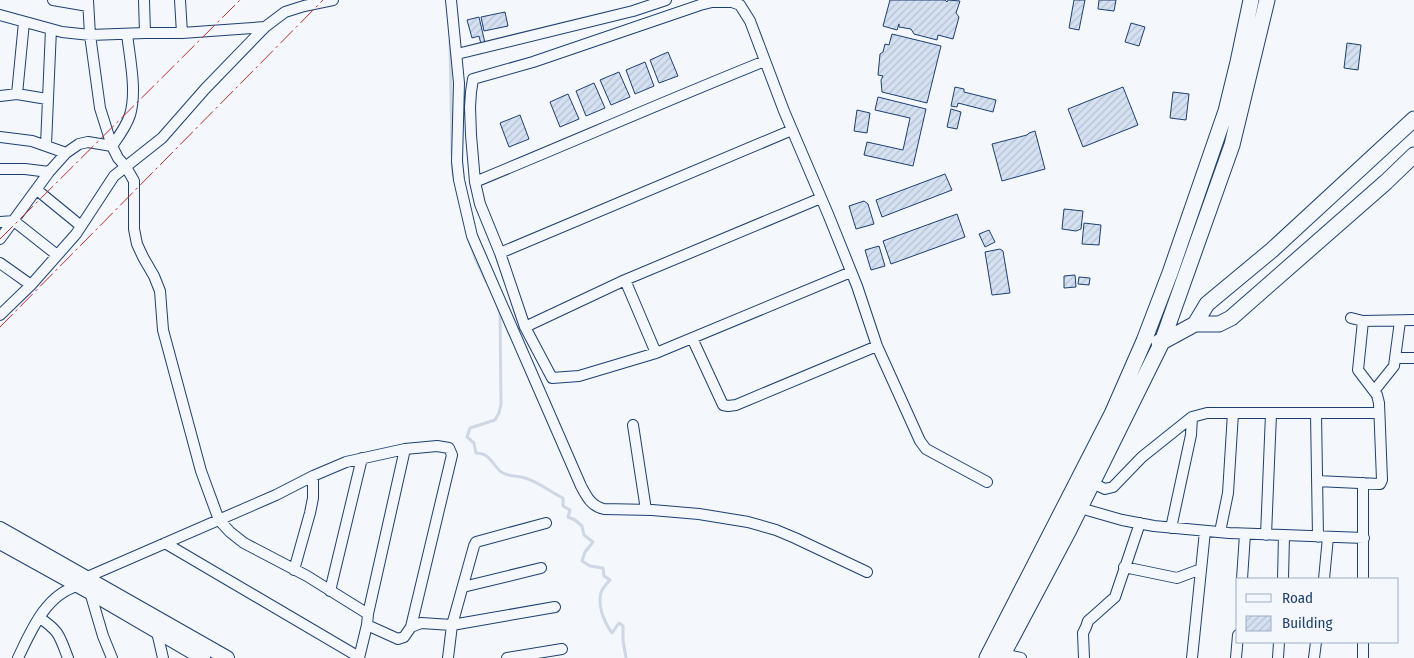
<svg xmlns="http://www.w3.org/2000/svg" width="1414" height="658" font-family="'Fira Sans Condensed',sans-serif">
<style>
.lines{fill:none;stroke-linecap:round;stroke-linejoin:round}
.stream{stroke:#cfd7e4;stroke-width:3}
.building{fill:url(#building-hatch);stroke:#1d3f73}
.minor-casing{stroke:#1d3f73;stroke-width:12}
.secondary-casing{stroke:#1d3f73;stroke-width:16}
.primary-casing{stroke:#1d3f73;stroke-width:17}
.minor{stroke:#f4f7fb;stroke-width:10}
.secondary{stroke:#f4f7fb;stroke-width:14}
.primary{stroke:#f4f7fb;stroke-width:15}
.power{stroke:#c62828;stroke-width:1;stroke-dasharray:18 4 2.5 4;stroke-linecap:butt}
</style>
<defs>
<pattern id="building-hatch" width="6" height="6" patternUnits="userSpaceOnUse" patternTransform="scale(1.25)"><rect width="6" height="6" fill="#d5e0f0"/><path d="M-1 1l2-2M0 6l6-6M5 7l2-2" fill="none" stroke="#b6c1d1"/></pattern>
</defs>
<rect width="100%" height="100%" fill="#f4f7fb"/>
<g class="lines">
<path class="stream" d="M450,40L452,154
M452,163L453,174L455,181
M470,243L476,260L486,281
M498,307L500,314L501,404L499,413L495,420L470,428L467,437L474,443L476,453C491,454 490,462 500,471C508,478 517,475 525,478C539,482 550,492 563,498V506L570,510L568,517L575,520L582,526L584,535L593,542L585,552L582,561L590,566L603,568L604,576L610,580C607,583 604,587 602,590C596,603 604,622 612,633L619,623L623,626V640L626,658"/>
</g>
<path class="building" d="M890,0H945L947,2L948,0L960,1L956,13L959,17L953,39L938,35L937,40L914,34L911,29L899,27V24L897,30L883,26Z
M1074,0H1085L1079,30L1069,28Z
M1099,0H1116L1114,11L1098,9Z
M505,12L508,26L484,31L481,17Z
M479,17L485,43L481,44L479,36L472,38L467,20Z
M1131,23L1145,27L1139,46L1125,42Z
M892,34L941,46L927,103L882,92L881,80L883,76L878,75L880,54L883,52L885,44L889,45Z
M1347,43L1361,45L1358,70L1344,68Z
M668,52L678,76L659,83L650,60Z
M645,62L654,86L635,94L626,70Z
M619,72L630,97L611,105L600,80Z
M594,83L605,108L586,116L576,91Z
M955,87L964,89V92L996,100L993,112L958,103L957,107L951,106Z
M1123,87L1138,125L1083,147L1068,109Z
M1173,92L1189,94L1186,120L1170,118Z
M568,94L579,119L560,127L550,102Z
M878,97L926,109L913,166L864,155L867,142L903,150L910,118L875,110Z
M951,109L961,112L957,129L947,127Z
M857,110L870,113L867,133L854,131Z
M520,115L529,139L509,147L500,123Z
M1035,131L1045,169L1002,181L992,144L1027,135L1029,133Z
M945,174L952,190L882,217L876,200Z
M864,201L868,204L874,224L856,229L849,206Z
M1064,209L1083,211L1081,229L1076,231L1062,229Z
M957,214L965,237L891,264L883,241Z
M1084,223L1101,225L1099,245L1082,244Z
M989,230L995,242L985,247L979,234Z
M879,246L885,266L871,270L865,250Z
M1000,249L1003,251L1010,293L992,295L985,252Z
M1075,275L1076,287L1064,288V276Z
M1079,277L1090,278L1089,285L1078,284Z"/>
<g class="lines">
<g class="minor-casing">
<path id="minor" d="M53,0L88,6
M88,0L90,35L100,108L112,146L118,158L126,167L134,181V229L137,244L143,257L154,276L160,291L163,330L201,471L219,520L230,532L244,543L307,576L368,614
M144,0L145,33
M180,0L182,33
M451,0L459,83L457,161L459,180L472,236L581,486C587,497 591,506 604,509L652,510L699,514L748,522L776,530L795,538L867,572
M0,15L62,32L90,35L145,33H182L265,27
M457,54L633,11L666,0
M17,94L24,22
M0,96L17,94L47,99
M0,137L32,141L66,153
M46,145L51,29
M0,169H25L49,172
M475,182C572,142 668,100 765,61
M37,190L81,226
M0,222L14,221L57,255
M0,239L49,172L66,153L79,144L88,142L112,146C119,136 126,127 130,115C137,91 130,60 127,34
M500,253L792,130
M0,263L31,285
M851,272L656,353L579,376L552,378L525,327L500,253L480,204L475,182L471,135L470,107L471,92L473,79L533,62L700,5L712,2H732L740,5L750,21L784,111L828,214L857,286L877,346L920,441L926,449L987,482
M625,280L656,353
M0,315L31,285L76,234L114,176L162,138L205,89L265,27L285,12L304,6L333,0
M1351,318L1363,321L1414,320
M525,327L625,280L821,198
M692,338L723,405L728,406L736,405L877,346
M1396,358H1414
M1374,391L1394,366L1400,321
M1316,413L1318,537
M633,425L646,510
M1317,481L1380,484L1382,480L1379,403L1377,395L1358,370L1363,321
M1092,483L1105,489L1113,487L1142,457L1192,417L1207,413H1379
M1363,483V579
M1080,508L1122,520L1154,526L1229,533L1364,538
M1171,528L1191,435L1192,417
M1220,532L1228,493L1233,413
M1266,535L1271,414
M165,543L359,657
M1124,567L1177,578L1201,569
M294,570L310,513L313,498V476
M85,578L276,495L313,476L346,462L405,449L437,446L449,448L452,455L411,627
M1242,579L1245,534
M1283,579L1284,535
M1324,579L1328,537
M463,587L541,568
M330,591L362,458
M90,592L103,636L112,658
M40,618C60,632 59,635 68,658
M367,625L398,639L404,637L411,627L421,623L452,625L555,607
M157,632L163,658
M1363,642V658
M1003,654L1021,658
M18,658C31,631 46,594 78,586
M359,658L367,625L368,614L405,449
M448,658L452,625L474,546L476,542L546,523
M507,658L562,649
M1084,658L1083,633L1086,627L1088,621L1096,614L1115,597L1140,523
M1192,658L1205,531
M1236,658L1238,635
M1278,658L1279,642
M1314,658L1316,642"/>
</g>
<g class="secondary-casing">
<path id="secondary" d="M0,529L227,658
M0,542L90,592L203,658"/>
</g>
<g class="primary-casing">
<path id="primary" d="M1195,324L1207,304L1272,250L1414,119
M1159,342H1162L1195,324H1219L1231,318L1386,182L1414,155
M987,658L1112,414L1144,341L1170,273L1226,111L1238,62L1251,0
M1001,658L1069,530L1162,342L1232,145L1267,0"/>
</g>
<use href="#minor" class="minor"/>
<use href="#secondary" class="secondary"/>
<use href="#primary" class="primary"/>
<path class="power" d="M0,239L240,0
M0,327L323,0"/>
</g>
<rect x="1236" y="578" width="162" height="65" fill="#f4f7fb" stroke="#9eadc5"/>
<rect x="1246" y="594" width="25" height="8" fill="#f4f7fb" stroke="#9eadc5"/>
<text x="1282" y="603" font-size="15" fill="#1d3f73">Road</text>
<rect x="1246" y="616" width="25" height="15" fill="url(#building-hatch)" stroke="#9eadc5"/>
<text x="1282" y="628" font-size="15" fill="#1d3f73">Building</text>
</svg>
